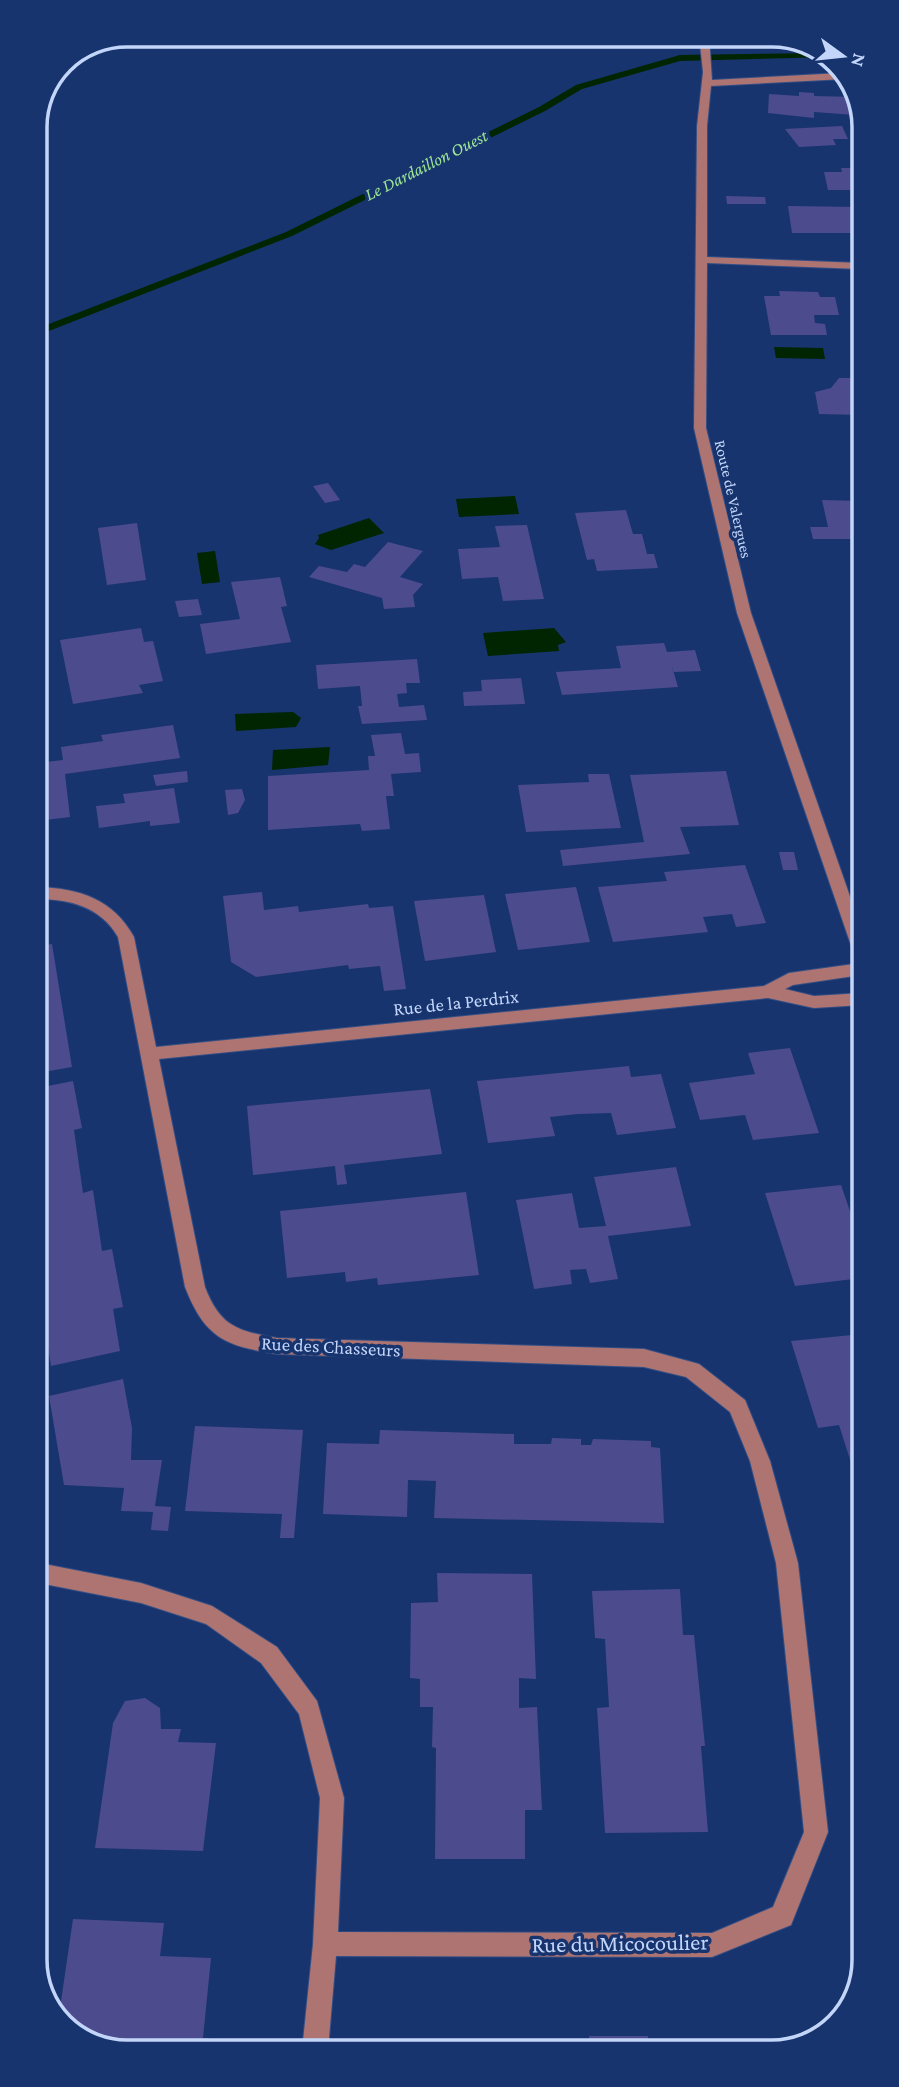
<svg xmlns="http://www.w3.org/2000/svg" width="899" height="2087" font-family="'Crimson Pro',serif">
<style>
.water{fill:#002500}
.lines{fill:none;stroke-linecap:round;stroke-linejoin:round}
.stream{fill:#002500;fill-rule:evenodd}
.building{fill:#4c4b8e}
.minor-casing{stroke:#334e84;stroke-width:2}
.minor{fill:#ae7472;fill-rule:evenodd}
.labels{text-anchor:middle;stroke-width:7;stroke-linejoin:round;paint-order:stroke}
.far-street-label{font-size:16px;fill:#c3d6fa;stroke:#17346e}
.far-water-label{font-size:18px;font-style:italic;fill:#9ce594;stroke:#17346e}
.street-label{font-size:19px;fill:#c3d6fa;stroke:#17346e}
.near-street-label{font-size:23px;fill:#c3d6fa;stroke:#17346e}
.rim{fill:none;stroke:#c3d6fa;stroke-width:3.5}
</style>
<rect width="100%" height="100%" fill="#17346e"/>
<path class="water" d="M774,347L823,348L825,359L776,358Z
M515,496L519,514L459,517L456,499Z
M369,518L384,533L331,550L315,544L319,538L318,535Z
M215,551L220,582L202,584L197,553Z
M554,628L566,642L558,645L559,651L488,656L483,633Z
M293,712L301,718L296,727L236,731L235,714Z
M330,747L328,765L272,770L273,750Z"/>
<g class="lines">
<path class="stream" d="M823,53L830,57L680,61L582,89L545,111L292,236L36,336V329L286,232L539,107L576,85L680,55Z"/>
</g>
<path class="building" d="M799,92L814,93V96L855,97V115L814,112V118L768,113L769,94L799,96Z
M842,126L848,139H833L836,145L799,147L785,129Z
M841,168H859V190H828L824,172H842Z
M726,196L765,197L766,204H727Z
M788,206L859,207L860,239H852L851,233H792Z
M779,291L818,292L820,297H835L839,315H814L815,323L825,324L827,335H771L764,296H780Z
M839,378H860V415L819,414L815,392L831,388Z
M328,483L340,500L325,503L313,486Z
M822,500L860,501V539H813L810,527H828Z
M626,510L633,534H642L647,554H654L658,568L597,571L594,559L587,560L575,513Z
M137,523L146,580L107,585L98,528Z
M527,525L544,599L503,601L498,577L462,579L458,549L500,547L495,526Z
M388,542L423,551L400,577L423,584L413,595L415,607L384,609L382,598L309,577L319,566L347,572L354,564L365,567Z
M280,577L287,606L281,607L291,642L206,654L200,624L240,619L231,582Z
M198,599L202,615L179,617L175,601Z
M141,628L144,642L153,641L163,681L139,685L143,693L73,704L60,640Z
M664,643L667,652L695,650L701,671L674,672L671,663L678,687L562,695L556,672L621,668L616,646Z
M417,659L420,683H406L407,693L397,694L399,707L424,705L427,720L362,724L358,706H362L360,686L318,689L316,665Z
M521,678L525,704L464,706L463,692L482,691L481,680Z
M173,725L180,758L65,774L70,817L37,821V763L63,760L61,747L103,741L101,735Z
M401,733L405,754L419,753L421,772L391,774L394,796H386L390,829L362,831L360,824L268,830V776L369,770L368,756H375L371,735Z
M187,771L188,782L156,786L153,775Z
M726,771L739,825L680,827L690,854L563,866L560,850L644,842L630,775Z
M588,774H609L621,828L526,832L518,785L589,782Z
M174,788L180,823L150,826V821L99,828L96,806L125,803L123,794Z
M242,789L245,800L238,813L228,815L225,790Z
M779,852H794L798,870H783Z
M745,865L766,923L736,927L732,914L703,917L708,932L613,942L598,887L667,881L664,872Z
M576,887L590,942L518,950L505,894Z
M262,892L264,910L298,906L299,912L368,904L369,908L393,906L406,989L384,991L380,966L349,969L348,965L256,977L231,962L223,896Z
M484,895L496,952L425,961L414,901Z
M52,944L72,1067L38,1073L37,946Z
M790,1048L819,1133L753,1140L745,1115L700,1120L689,1083L755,1074L748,1053Z
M629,1066L631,1077L661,1074L676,1128L617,1135L611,1113L578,1114L550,1117L555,1136L488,1143L477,1081Z
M73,1081L82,1128L74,1130L83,1193L93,1190L102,1251L112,1249L123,1307L113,1309L120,1351L51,1366L38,1283V1088Z
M430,1089L442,1154L344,1165L347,1184L337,1185L335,1166L253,1175L247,1106Z
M676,1167L691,1226L608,1236L618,1279L590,1283L586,1269L570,1270L572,1284L534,1289L516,1200L572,1193L579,1228L606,1226L594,1177Z
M841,1185L862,1246V1278L795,1286L765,1193Z
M466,1192L479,1275L378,1285L377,1278L346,1282L345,1272L287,1278L280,1211Z
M862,1334L863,1497H862L839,1425L818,1428L791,1341Z
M123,1379L132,1428L131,1460H162L155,1506L171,1507L168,1531L151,1530L153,1512L121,1511L124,1488L64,1485L49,1396Z
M195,1426L303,1430L294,1538H280L282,1514L185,1511Z
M380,1430L514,1434V1444H551L552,1438L581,1439V1445H591L593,1439L651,1441V1447L660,1448L664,1523L434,1518L436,1481L408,1480L407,1517L323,1514L327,1443L379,1444Z
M437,1573L532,1574L536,1679L519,1678V1708L537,1707L542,1810H525V1859H435L436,1748L432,1747L433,1707H420V1679L410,1678L411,1603L438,1602Z
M680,1589L683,1635H694L705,1746H701L708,1832L605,1833L597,1708L609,1707L605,1639L595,1638L592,1591Z
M145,1698L160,1708L161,1729H181L178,1742L216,1743L203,1851L95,1848L113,1723L125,1701Z
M73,1919L164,1923L160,1956L211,1958L203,2038H209L208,2051L121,2052L71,2033L59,2015Z
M589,2036H648L649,2048L590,2049Z
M534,2041V2049L409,2050V2042Z"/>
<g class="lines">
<g class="minor-casing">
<path id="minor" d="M699,35H709L712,80L841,73L845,79L711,86L707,126V257L860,263V269L707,263L706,428L751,613L861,928V957L853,951L737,613L694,428L697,126L703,72Z
M37,887C79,888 113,899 134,937L156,1047L764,986L789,973L861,963V975L793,985L785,989L814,996L862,993V1005L814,1008L768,998L159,1059L205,1287C220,1326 237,1331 277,1338L644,1349L699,1364L745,1400L770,1461L798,1563L828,1832L791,1925L712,1957L336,1956L328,2050L302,2051L313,1944L320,1798L299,1714L261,1663L206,1624L141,1603L39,1583V1563L141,1583L212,1606L277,1647L317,1701L344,1798L338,1932L712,1933L773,1907L804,1832L776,1563L750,1461L730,1412L686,1377L644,1367L277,1354C225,1346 205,1338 185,1287L118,937C101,907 70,899 37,899Z"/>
</g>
<use href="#minor" class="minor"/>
</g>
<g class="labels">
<g class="far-street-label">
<text transform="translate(734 499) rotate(77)" y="6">Route de Valergues</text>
</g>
<g class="far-water-label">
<text transform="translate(426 165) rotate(-27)" y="6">Le Dardaillon Ouest</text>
</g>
<g class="street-label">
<text transform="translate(456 1002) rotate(-6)" y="7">Rue de la Perdrix</text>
<text transform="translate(331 1346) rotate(3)" y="7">Rue des Chasseurs</text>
</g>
<g class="near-street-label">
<text transform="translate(620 1943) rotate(-1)" y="8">Rue du Micocoulier</text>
</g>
</g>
<path d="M0 0H899V2087H0ZM127 47H772A80 80 0 0 1 852 127V1960A80 80 0 0 1 772 2040H127A80 80 0 0 1 47 1960V127A80 80 0 0 1 127 47Z" fill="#17346e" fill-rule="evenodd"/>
<path class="rim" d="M127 47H772A80 80 0 0 1 852 127V1960A80 80 0 0 1 772 2040H127A80 80 0 0 1 47 1960V127A80 80 0 0 1 127 47Z"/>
<g transform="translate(843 56) rotate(105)" stroke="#17346e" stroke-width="5" paint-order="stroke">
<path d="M0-5L12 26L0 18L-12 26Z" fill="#c3d6fa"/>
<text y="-10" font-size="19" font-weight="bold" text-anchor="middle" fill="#c3d6fa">N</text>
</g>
</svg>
